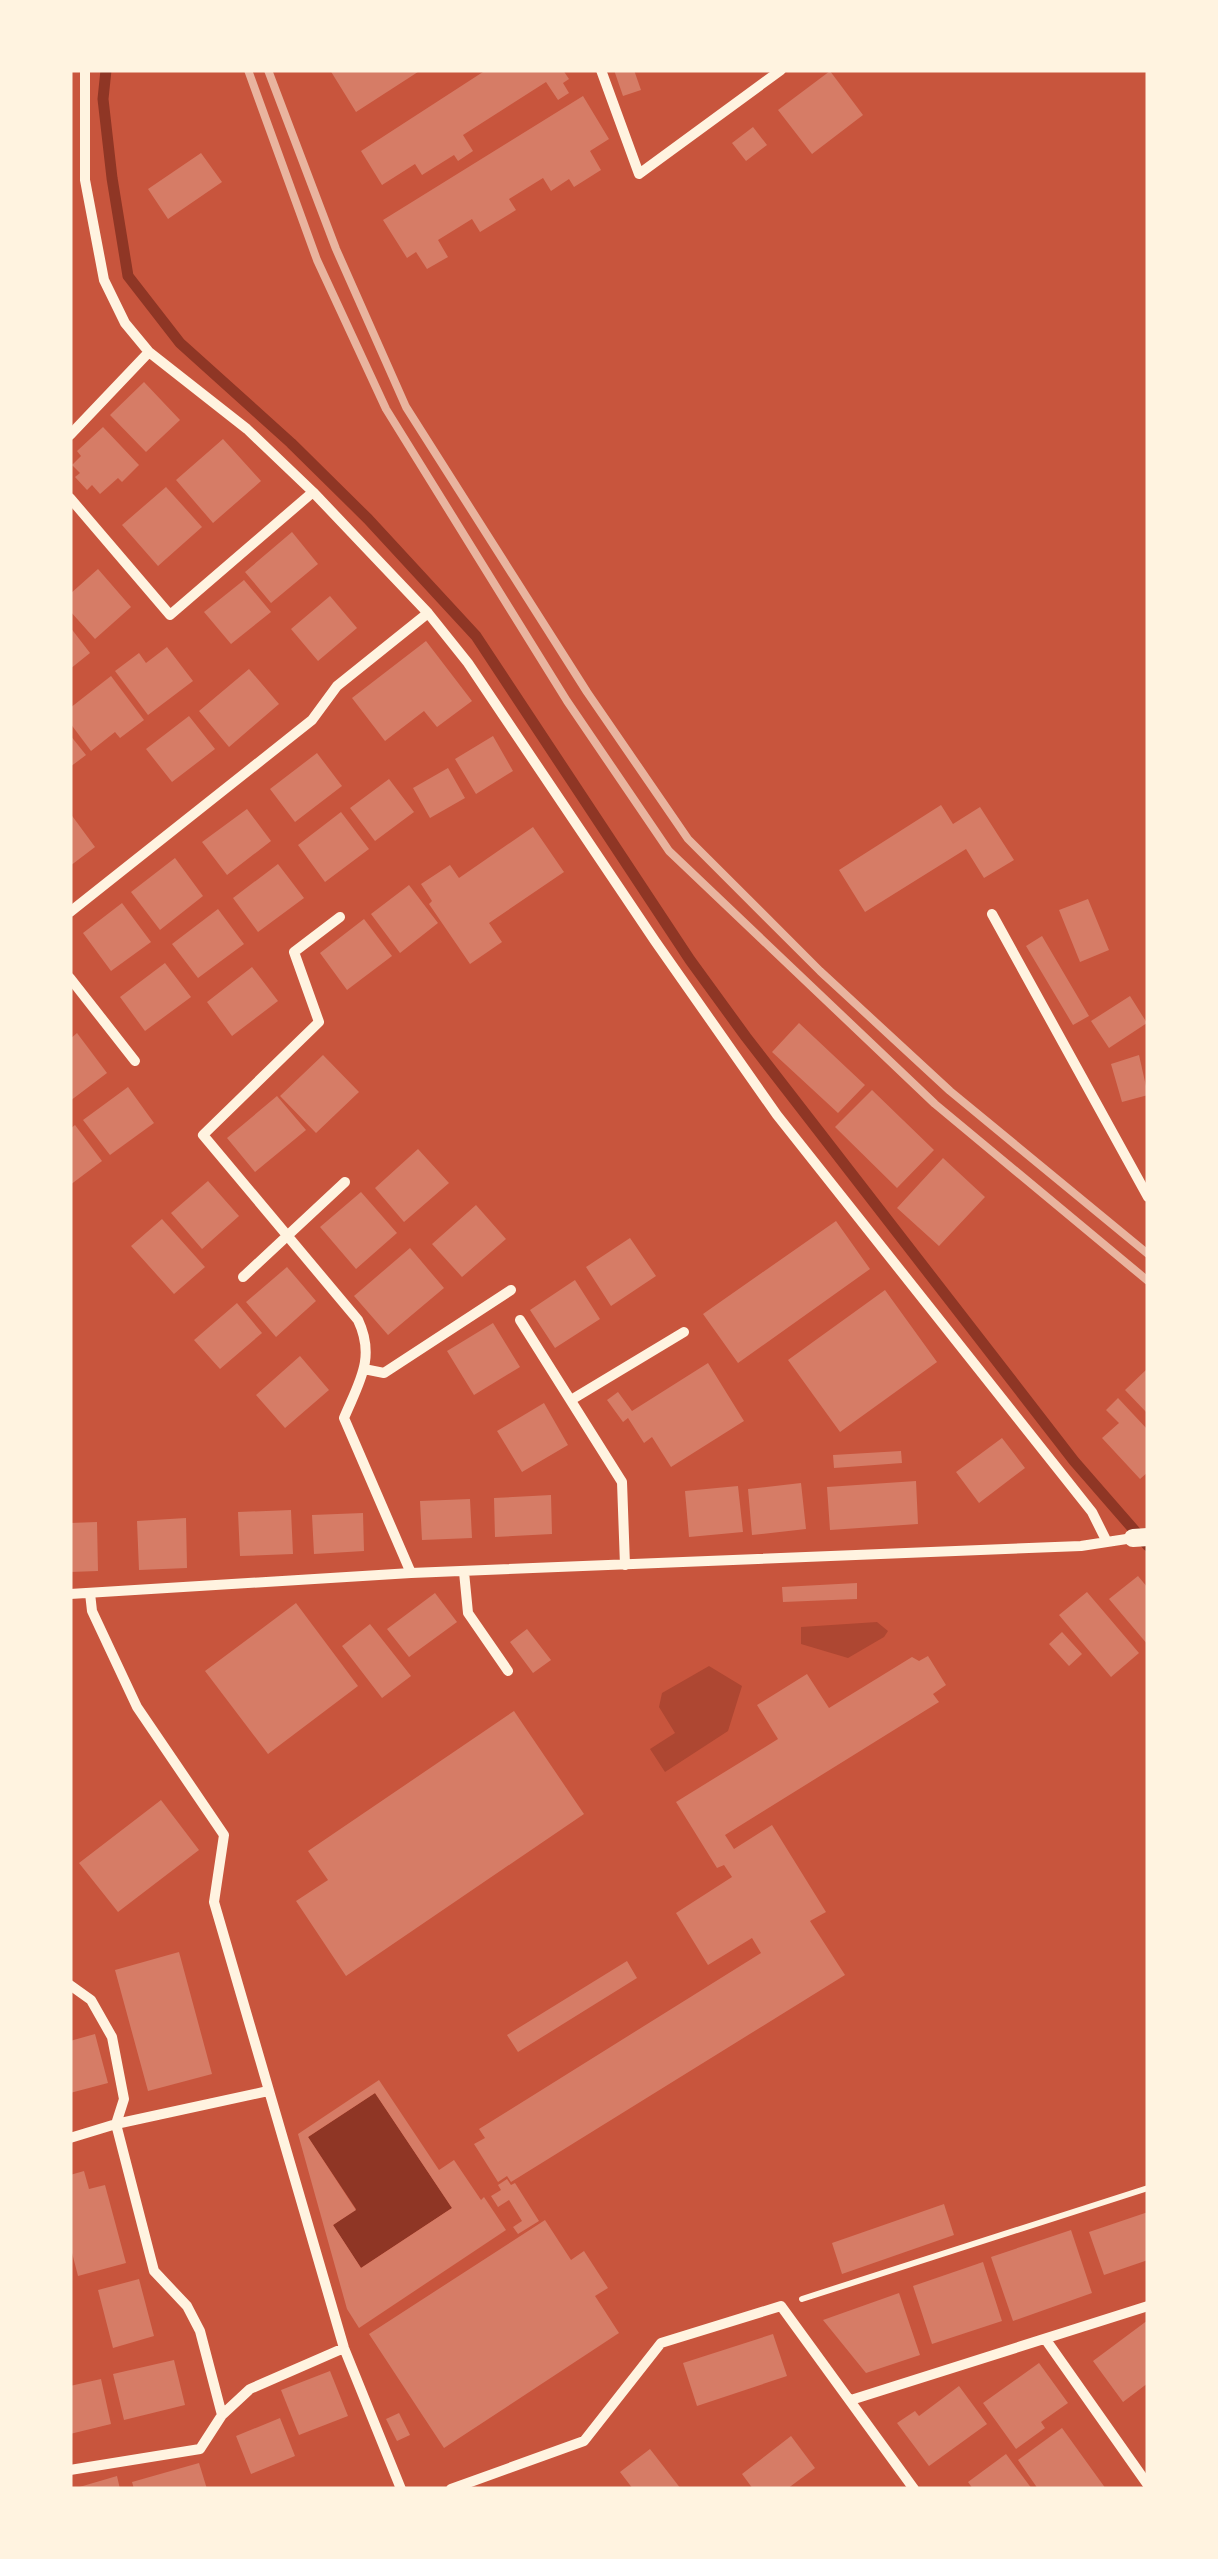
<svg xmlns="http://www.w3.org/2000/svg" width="1218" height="2559" font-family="'Source Serif 4',serif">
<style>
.green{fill:#ae4732}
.water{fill:#8f3625}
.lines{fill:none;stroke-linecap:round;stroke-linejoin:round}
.stream{stroke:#8f3625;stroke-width:11}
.building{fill:#d67c66;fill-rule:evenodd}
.path{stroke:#fff3e0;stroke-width:6}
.minor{stroke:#fff3e0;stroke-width:10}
.tertiary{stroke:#fff3e0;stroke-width:18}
.rail{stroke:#e9b49f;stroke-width:8}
</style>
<rect width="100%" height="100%" fill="#c8553d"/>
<path class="green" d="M877,1622L888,1631L884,1637L848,1658L801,1644V1627Z
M709,1666L742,1686L728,1731L665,1772L650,1749L675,1733L659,1707L662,1693Z"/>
<path class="water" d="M375,2093L452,2208L361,2268L333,2225L356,2209L308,2137Z"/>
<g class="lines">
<path class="stream" d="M106,70L103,99L112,178L128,276L180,343L291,443L368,519L476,636L690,960L746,1037L1074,1461L1148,1546"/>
</g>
<path class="building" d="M330,70H421L356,112Z
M486,70H563L569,79L563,83L569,93L558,100L546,82L463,135L473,151L458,161L454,155L422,175L415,164L382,185L361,151Z
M614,70H634L641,90L623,96Z
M830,71L863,115L812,154L778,110Z
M583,96L609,139L590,151L601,170L574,187L569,179L551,191L543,178L509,199L516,210L480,232L472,219L438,240L448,257L427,269L416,252L407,258L383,220Z
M753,127L767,145L746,161L732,143Z
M201,153L222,182L168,219L148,189Z
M144,382L180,420L146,452L110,415Z
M103,427L139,465L122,482L118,478L100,494L92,485L87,490L75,477L80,473L72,465L81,456L77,451Z
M223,439L261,481L213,523L176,480Z
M166,487L202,527L158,566L122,525Z
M292,532L318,564L271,603L245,572Z
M98,569L131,607L95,639L70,611V594Z
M244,580L271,612L231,644L204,612Z
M330,596L357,628L318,661L291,629Z
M70,627L90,653L70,669Z
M426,641L472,701L437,727L424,711L385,741L352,698Z
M167,647L193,681L148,715L115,671L139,653L146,663Z
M249,669L279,704L229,747L199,711Z
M111,676L144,720L120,738L115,732L91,751L70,723V708Z
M189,716L215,749L172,782L146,749Z
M70,735L86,755L70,767Z
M493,736L513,771L476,794L455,759Z
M317,753L342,786L295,822L270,789Z
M448,768L465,798L430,818L413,788Z
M389,779L414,812L375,841L350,808Z
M941,805L953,824L980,807L1014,860L984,878L966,849L865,912L839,870Z
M247,809L271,841L227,875L202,842Z
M341,812L369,849L325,882L298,845Z
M70,813L95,847L70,866Z
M533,827L564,872L489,923L502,942L470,964L429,904L432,901L421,884L450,865L459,878Z
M175,858L203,896L160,930L131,892Z
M278,864L304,898L258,932L233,898Z
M409,885L438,923L400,953L371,914Z
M1088,899L1109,950L1080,962L1059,910Z
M122,903L151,942L111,971L83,933Z
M218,909L244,944L198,978L172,944Z
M364,919L392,956L347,990L320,953Z
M1042,936L1089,1016L1073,1025L1026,946Z
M165,963L191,997L145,1031L120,997Z
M252,967L278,1001L232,1036L207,1002Z
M1130,996L1147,1023L1109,1048L1091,1021Z
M799,1023L865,1085L838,1113L772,1052Z
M77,1033L107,1073L70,1101V1039Z
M323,1055L359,1092L316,1133L280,1096Z
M1139,1055L1148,1095L1122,1102L1111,1064Z
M128,1087L154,1123L110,1155L83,1120Z
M872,1090L934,1150L897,1188L835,1127Z
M277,1096L306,1130L255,1172L227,1138Z
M75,1125L102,1161L70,1185V1129Z
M418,1149L449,1183L404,1222L375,1188Z
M943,1158L985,1197L939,1246L897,1208Z
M208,1181L239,1216L202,1249L171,1213Z
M361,1192L397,1233L356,1269L320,1227Z
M476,1205L506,1239L462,1277L432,1244Z
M162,1219L205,1267L174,1294L131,1246Z
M836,1221L870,1269L738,1363L703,1314Z
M630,1238L656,1276L611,1306L586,1267Z
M410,1248L444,1288L388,1335L354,1296Z
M287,1267L316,1301L276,1337L246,1302Z
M575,1280L600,1319L555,1348L530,1310Z
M885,1290L937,1362L840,1432L788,1360Z
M237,1303L262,1333L220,1369L194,1340Z
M493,1323L520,1367L474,1395L447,1351Z
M300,1356L329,1390L285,1428L256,1395Z
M708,1363L744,1421L671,1467L652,1437L644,1443L628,1418L623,1422L607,1400L618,1392L632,1411Z
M1148,1368V1414L1125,1390Z
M1118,1398L1148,1430V1472L1140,1479L1102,1438L1119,1423L1106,1410Z
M544,1403L568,1445L522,1472L497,1431Z
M1002,1438L1025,1468L979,1503L956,1472Z
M901,1451L902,1463L834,1468L833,1455Z
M916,1481L918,1524L830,1530L827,1487Z
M801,1483L806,1529L752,1535L748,1489Z
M738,1486L743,1532L689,1537L685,1491Z
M551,1495L552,1534L495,1537L494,1498Z
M470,1499L472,1538L422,1540L420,1501Z
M291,1510L293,1554L240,1556L238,1512Z
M363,1513L364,1551L314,1554L312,1515Z
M186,1518L187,1568L139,1570L137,1521Z
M97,1522L98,1571L70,1572V1523Z
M1138,1576L1148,1588V1645L1109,1599Z
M857,1583V1599L783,1602L782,1587Z
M1087,1592L1139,1653L1111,1677L1059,1615Z
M435,1593L457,1622L409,1657L387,1629Z
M296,1603L358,1686L268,1754L205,1671Z
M370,1624L411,1676L382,1698L342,1646Z
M527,1629L551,1660L533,1673L510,1642Z
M1062,1632L1082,1654L1069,1666L1049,1644Z
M928,1656L946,1685L933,1694L939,1702L725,1835L734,1849L772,1825L826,1912L810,1921L845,1975L511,2182L507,2176L498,2182L474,2144L485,2138L479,2129L761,1953L752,1938L708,1965L676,1913L732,1877L724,1865L717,1868L676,1802L778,1739L757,1705L807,1674L829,1708L912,1657L919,1661Z
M514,1711L584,1814L346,1976L296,1901L328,1880L308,1851Z
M161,1800L199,1850L118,1912L79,1863Z
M179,1952L212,2074L148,2091L115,1970Z
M627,1961L637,1978L518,2052L507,2035Z
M95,2034L108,2083L70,2093V2041Z
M379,2080L439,2170L454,2160L481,2200L484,2197L506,2230L359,2328L347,2309L298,2134ZM375,2093L452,2208L361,2268L333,2225L356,2210L308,2137Z
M84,2171L89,2189L105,2185L126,2263L78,2276L70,2245V2175Z
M507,2179L511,2185L515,2183L539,2221L518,2234L513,2227L522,2221L509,2200L498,2207L491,2196L501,2190L498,2185Z
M944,2204L954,2235L842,2274L832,2243Z
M1148,2212V2260L1104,2275L1089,2232Z
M545,2220L571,2260L584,2251L608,2288L595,2296L619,2333L444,2448L369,2334Z
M1071,2230L1092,2293L1013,2321L991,2257Z
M983,2262L1002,2321L932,2344L913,2286Z
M139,2279L154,2336L113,2348L98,2290Z
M899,2293L920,2355L866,2373L823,2320Z
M1148,2320V2383L1123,2402L1093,2361Z
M773,2334L787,2376L697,2406L683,2363Z
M174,2360L185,2405L124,2420L113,2374Z
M1039,2363L1068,2403L1041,2422L1045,2428L1016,2449L983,2403Z
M330,2371L348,2416L299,2435L281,2390Z
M101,2379L111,2424L70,2434V2386Z
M959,2386L987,2424L929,2466L897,2423L915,2411L919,2416Z
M399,2413L410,2435L397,2441L386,2419Z
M280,2418L295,2456L251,2474L236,2436Z
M1062,2428L1106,2489H1038L1018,2460Z
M791,2436L815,2468L787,2489H753L742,2474Z
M650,2449L681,2489H633L620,2472Z
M1006,2454L1032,2489H973L968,2482Z
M199,2463L207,2489H134L132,2482Z
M117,2476L120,2489H76V2488Z"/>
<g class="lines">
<path class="path" d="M802,2299L1148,2188"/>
<path class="minor" d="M85,70V180L104,280L125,323L149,352L247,429L313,492L428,613L468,663L655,941L777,1115L1092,1512L1107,1542
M601,70L639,174L781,70
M70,435L149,352
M70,498L170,615L313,492
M70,912L312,720L337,686L428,613
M992,914L1148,1197
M340,917L294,952L319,1022L203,1135L358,1320C376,1358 359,1382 344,1418L411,1573
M70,978L135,1061
M243,1277L345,1182
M520,1320L622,1482L625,1565
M364,1369L384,1373L511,1290
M571,1400L684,1332
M464,1572L468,1613L508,1671
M90,1593L92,1611L137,1707L224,1835L214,1902L344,2348L401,2489
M70,1594L411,1573L1081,1546L1133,1538
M70,1985L91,2000L112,2037L124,2099L116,2124L154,2271L187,2306L200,2331L222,2415
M70,2138L116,2124L268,2091
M1046,2340L1148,2485
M851,2400L1148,2306
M70,2470L200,2449L222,2415L250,2389L344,2348
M451,2489L584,2441L661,2343L781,2306L914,2489"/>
<path class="tertiary" d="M1133,1538L1148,1537"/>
<path class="rail" d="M248,70L317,260L386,409L567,701L669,851L935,1104L1148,1281
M268,70L336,249L406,407L587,692L688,839L820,971L950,1091L1148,1254"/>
</g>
<rect width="1218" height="2559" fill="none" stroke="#fff3e0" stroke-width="145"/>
</svg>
